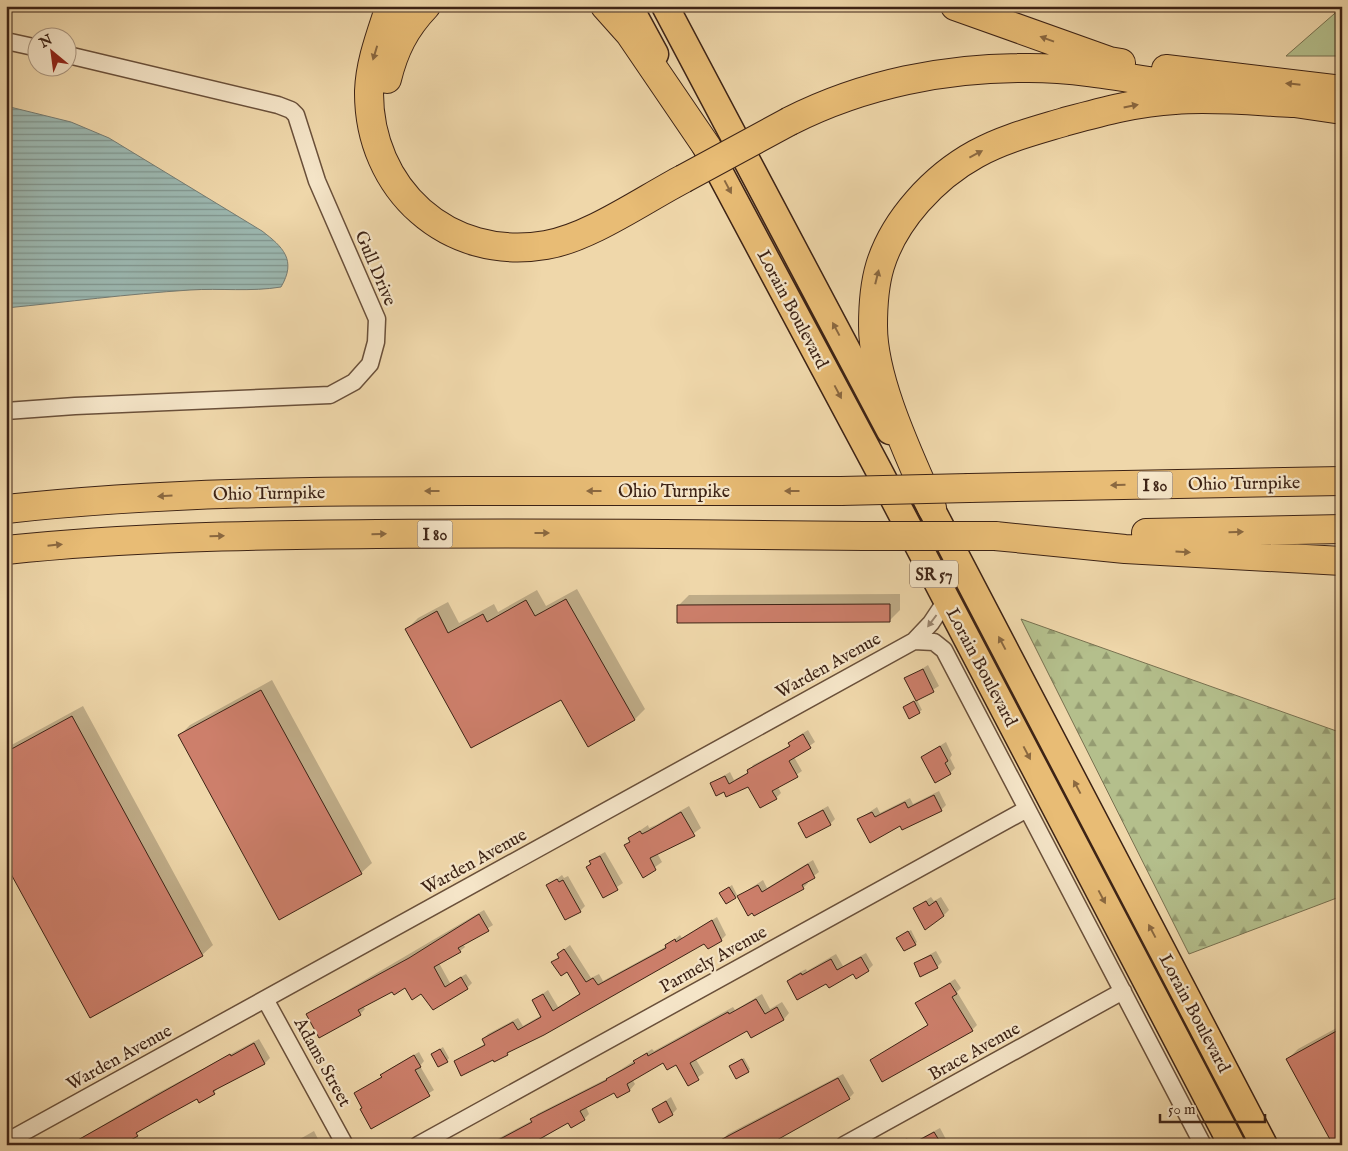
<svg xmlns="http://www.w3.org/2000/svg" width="1348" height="1151" font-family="'IM FELL English',serif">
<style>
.green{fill:#b4bf8c;stroke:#787150}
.forest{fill:url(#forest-firs);stroke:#787150}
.water{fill:url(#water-rules);stroke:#767c73}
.shadow{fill:#0003}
.building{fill:#cd7f6b;stroke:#3d2315}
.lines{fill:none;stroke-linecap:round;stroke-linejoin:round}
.minor-casing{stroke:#6a503a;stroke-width:19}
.trunk-casing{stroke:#3d2315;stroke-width:29}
.motorway-casing{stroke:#3d2315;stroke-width:30}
.minor{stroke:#f5e5c8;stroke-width:16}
.trunk{stroke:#e8bc75;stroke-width:26}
.motorway{stroke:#e8bc75;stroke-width:28}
.motorway-bridge-casing{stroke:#3d2315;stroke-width:30;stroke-linecap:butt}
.motorway-bridge{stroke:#e8bc75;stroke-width:28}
.oneway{fill:#8a6840}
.oneway2{fill:#99846e}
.labels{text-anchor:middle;stroke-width:4.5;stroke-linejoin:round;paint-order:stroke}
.shield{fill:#f5e5c8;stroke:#745d4b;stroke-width:1}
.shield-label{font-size:16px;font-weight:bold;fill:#3d2315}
.street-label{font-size:18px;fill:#3d2315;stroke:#f5e5c8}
</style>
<defs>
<pattern id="forest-firs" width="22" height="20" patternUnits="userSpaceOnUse" patternTransform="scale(1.25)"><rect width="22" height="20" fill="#b4bf8c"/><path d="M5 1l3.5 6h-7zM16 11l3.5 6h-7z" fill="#949b71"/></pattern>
<pattern id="water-rules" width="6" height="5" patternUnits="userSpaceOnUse" patternTransform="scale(1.25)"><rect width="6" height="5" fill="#9cb8b1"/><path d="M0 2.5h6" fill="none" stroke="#80958f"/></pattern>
</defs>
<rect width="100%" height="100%" fill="#efd7aa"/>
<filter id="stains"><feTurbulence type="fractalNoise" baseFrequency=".004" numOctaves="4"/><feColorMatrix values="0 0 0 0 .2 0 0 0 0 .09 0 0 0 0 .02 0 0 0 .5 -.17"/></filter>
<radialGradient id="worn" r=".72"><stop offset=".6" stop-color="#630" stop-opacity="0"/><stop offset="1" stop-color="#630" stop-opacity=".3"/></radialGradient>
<path class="green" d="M1342,7V56H1286Z"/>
<path class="forest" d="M1021,619L1342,733V896L1189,954Z"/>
<path class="water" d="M6,106L71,122L109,138L262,231C283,247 297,260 281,287C251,292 220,288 190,290C128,294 67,302 6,308Z"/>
<path class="shadow" d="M577,589L645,709L635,719L562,698L407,629L418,618L448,602L459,623L494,604L498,612L537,590L546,606Z
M900,594V610L889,621L679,605L689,595Z
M928,665L939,686L916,700L906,679Z
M272,680L372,863L361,873L180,735L190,725Z
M917,700L922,710L910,717L904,707Z
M83,706L213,945L202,955L6,862V748Z
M808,730L815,742L794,757L802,771L778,787L781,793L776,798L748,785L724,791L712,783L730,772L734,780L749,772L753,765L791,745L790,743L795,738Z
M946,742L952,755L950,758L955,768L950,773L922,757Z
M939,791L946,805L941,810L901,825L859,819L877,807L880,813L910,798L913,804Z
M689,806L701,828L679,844L657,853L662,862L643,876L626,845L631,841L629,838L648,825L649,828L656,825Z
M828,806L835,819L830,824L799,823Z
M605,852L623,883L603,896L587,867L596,857Z
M813,860L819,872L807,881L808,883L803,888L739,896L763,880L767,888Z
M562,875L564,878L568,876L585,906L580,911L548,886Z
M732,885L737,895L735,897L720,893Z
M931,897L934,901L941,897L949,910L944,915L914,908Z
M484,910L493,925L463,944L465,947L460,951L439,963L450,983L466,974L472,983L467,988L422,993L406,987L392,990L363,1006L365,1009L360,1014H307Z
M717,917L726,935L721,940L705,943L495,1060L493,1058L455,1062L486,1043L483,1039L488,1034L518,1018L523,1026L542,1015L534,1000L548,990L558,1007L581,993L568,970L553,963L560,957L558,954L570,945L591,978L599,974L603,981L667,946L680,935L682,938Z
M911,930L917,942L915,944L900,936Z
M936,951L942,962L937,967L915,963Z
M866,953L873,965L868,970L854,972L827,982L788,981L793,976L806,969L807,971L836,954L843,966Z
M955,979L961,988L957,992L977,1025L972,1030L871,1060L929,1024L917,1003Z
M762,994L770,1009L782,1002L789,1013L784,1019L751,1036L747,1029L695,1058L704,1073L688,1084L677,1064L664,1061L632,1079L635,1084L630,1090L617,1096L614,1091L586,1107L589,1114L584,1119L569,1121L532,1145H486L533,1120L537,1114L608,1078L652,1049L654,1051L733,1007L735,1010Z
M1342,1025V1145L1288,1059L1298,1049Z
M259,1039L270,1058L265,1063L218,1087L214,1093L197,1098L141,1129L134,1137L138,1145H69L156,1094Z
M443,1047L449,1058L447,1061L432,1054Z
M419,1052L424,1061L420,1066L434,1090L372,1128L356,1094L383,1076L386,1071Z
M744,1058L750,1069L748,1071L733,1064Z
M843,1074L854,1093L849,1098L723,1139L728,1134Z
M671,1097L677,1109L672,1114L653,1109Z
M940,1128L949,1145H894L907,1138L910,1144Z
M314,1131L321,1145H295L300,1139Z"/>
<path class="building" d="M566,599L635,720L588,747L561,700L471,748L405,629L437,611L448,633L483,614L487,622L526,600L535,616Z
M890,604V622L677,623V605Z
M923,669L934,692L916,701L904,678Z
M261,690L362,874L279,920L178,735Z
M914,701L920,713L909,719L903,707Z
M72,716L203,956L90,1018L6,865V752Z
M803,734L811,748L789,761L798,777L772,791L777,799L760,808L748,787L726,797L724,792L716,796L710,783L725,776L729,784L748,773L747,770L790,746L788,743Z
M940,746L948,761L945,763L951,774L935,783L921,757Z
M934,795L942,811L902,830L900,826L870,843L857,819L872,812L875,817L905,802L908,808Z
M823,810L831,825L806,838L798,823Z
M681,812L695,836L650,858L656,870L643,878L624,845L630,842L628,838L640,831L642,834L648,831Z
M600,856L618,890L603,898L586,867L591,864L589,861Z
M808,864L815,878L802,885L804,889L754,916L752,913L748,916L737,896L758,885L762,892Z
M557,879L559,882L563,880L581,912L565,920L546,885Z
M729,887L736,898L726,904L719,893Z
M926,901L929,906L936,901L944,916L925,930L913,908Z
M479,914L489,931L458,948L461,952L434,967L445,987L461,977L468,989L433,1010L421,994L412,1000L405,988L394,995L392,992L358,1010L361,1015L319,1038L306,1014L409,958Z
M712,920L722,941L708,949L704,944L544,1035L507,1053L508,1055L494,1062L493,1060L461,1076L454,1061L485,1045L482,1039L513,1022L518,1030L541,1017L532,1000L543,994L553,1011L580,994L567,972L561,976L551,962L559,958L557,954L564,949L586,982L593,978L598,985L666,948L665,945L675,939L676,942Z
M908,931L916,945L904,951L896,938Z
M931,955L938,968L920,977L914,963Z
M861,957L869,971L856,979L853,974L829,988L826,984L797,1000L787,981L801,973L802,975L831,959L837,970Z
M950,983L957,994L952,997L973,1031L882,1082L870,1060L928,1025L915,1003Z
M756,999L765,1014L777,1007L784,1020L751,1038L747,1031L690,1063L699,1080L688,1086L676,1065L667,1070L663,1063L627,1084L630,1091L617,1098L614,1093L580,1111L585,1120L571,1128L568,1123L529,1145H489L532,1122L530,1119L607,1080L606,1079L635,1063L633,1061L647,1053L648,1056L728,1012L729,1014Z
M1342,1028V1145H1333L1286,1059Z
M254,1043L265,1064L213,1091L215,1094L199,1103L197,1099L166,1116L136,1133L138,1136L122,1145H69L230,1054L231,1056Z
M440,1049L448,1062L438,1067L431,1054Z
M414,1055L421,1067L415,1070L430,1096L371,1129L360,1109L362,1108L354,1093L382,1077L380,1075Z
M742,1059L749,1072L736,1079L729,1066Z
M838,1078L850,1099L768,1145H711Z
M666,1101L673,1115L659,1123L652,1109Z
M934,1132L942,1145H910Z"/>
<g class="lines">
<g class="minor-casing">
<path id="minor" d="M6,41L38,48
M6,411L75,406L330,395L354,382L370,364L376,342L377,319L317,181L296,115L291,110L278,105L68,55
M914,641L934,642L944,650L1203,1145
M265,999L345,1145
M6,1142L914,641L931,623L947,599
M418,1145L1027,809
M844,1145L1123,991"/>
</g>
<g class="trunk-casing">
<path id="trunk" d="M629,6L655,54
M665,6L890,431
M704,143L877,467L1232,1145
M921,489L1264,1145"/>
</g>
<g class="motorway-casing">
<path id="motorway" d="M390,6C381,34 370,62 369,91C368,189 448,262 546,245C589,238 643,200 683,179
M605,6L630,34L707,147
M955,6L1109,61L1121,63
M1166,69L1342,90
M387,79C394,50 405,28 426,6
M1274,100L1342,110
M790,121C863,84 947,67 1029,68C1083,68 1138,80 1192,88
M969,488L1342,481
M932,508C910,457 873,381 873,326C873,306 874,286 880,266C894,220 934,177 976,154C1003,139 1034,131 1064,122C1101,112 1137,102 1175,100C1213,97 1253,101 1292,103
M6,509C161,492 316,491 471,491C594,491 718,491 841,491
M1146,533L1342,529
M995,536L1125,549L1342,561
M6,550C130,537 253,535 377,534C539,533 701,534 864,536"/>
</g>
<use href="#minor" class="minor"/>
<use href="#trunk" class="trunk"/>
<use href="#motorway" class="motorway"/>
<g class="motorway-bridge-casing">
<path id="motorway-bridge" d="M683,179L790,121
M841,491L969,488
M864,536H995"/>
</g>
<use href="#motorway-bridge" class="motorway-bridge"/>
</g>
<defs><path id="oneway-solid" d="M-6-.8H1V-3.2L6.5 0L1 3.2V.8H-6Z" transform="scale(1.25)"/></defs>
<g class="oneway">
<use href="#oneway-solid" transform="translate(1047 39) rotate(-160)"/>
<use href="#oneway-solid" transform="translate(375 53) rotate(107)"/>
<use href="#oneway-solid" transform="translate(1293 84) rotate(-174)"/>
<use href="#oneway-solid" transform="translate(1131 106) rotate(-11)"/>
<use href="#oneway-solid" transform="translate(976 154) rotate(-28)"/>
<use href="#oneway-solid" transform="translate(728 187) rotate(62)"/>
<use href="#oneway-solid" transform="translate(877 277) rotate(-76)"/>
<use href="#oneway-solid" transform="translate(836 329) rotate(-118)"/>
<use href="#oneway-solid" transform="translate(838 392) rotate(62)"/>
<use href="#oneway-solid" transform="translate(1118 485) rotate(179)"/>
<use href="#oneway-solid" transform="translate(432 491) rotate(-180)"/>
<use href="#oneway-solid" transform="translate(594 491) rotate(-180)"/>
<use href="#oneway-solid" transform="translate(792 491) rotate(-180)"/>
<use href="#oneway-solid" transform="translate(165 496) rotate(177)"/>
<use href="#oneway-solid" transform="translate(1236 532) rotate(-1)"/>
<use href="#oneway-solid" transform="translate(542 533)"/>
<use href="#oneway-solid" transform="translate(379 534) rotate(-1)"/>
<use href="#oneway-solid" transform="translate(217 536) rotate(-2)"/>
<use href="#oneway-solid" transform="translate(55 545) rotate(-6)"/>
<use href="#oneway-solid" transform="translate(1183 552) rotate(3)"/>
<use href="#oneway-solid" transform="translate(1002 643) rotate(-118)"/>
<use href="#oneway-solid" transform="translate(1027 753) rotate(62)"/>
<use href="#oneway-solid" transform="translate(1077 787) rotate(-118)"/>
<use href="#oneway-solid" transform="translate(1102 897) rotate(62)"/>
<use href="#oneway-solid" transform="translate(1152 931) rotate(-118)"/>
</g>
<use class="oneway2" href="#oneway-solid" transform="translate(932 621) rotate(127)"/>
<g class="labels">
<g class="shield">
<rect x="1137.5" y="471.5" width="35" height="27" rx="4"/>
<rect x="417.5" y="520.5" width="35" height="27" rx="4"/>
<rect x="910" y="560.5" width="48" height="27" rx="4"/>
</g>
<g class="shield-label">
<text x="1155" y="491">I 80</text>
<text x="435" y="540">I 80</text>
<text x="934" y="580">SR 57</text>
</g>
<g class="street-label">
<text transform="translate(376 268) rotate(67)" y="6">Gull Drive</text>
<text transform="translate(793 309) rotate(62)" y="6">Lorain Boulevard</text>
<text transform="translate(1244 483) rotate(-1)" y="6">Ohio Turnpike</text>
<text x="674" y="497">Ohio Turnpike</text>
<text transform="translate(269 493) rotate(-1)" y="6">Ohio Turnpike</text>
<text transform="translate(828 665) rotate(-29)" y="6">Warden Avenue</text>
<text transform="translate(982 667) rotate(62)" y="6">Lorain Boulevard</text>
<text transform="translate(474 861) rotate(-29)" y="6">Warden Avenue</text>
<text transform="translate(713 959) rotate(-29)" y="6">Parmely Avenue</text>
<text transform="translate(1195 1013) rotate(62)" y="6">Lorain Boulevard</text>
<text transform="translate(974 1051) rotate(-29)" y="6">Brace Avenue</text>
<text transform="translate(119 1057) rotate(-29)" y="6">Warden Avenue</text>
<text transform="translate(323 1062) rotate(61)" y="6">Adams Street</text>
</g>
</g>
<rect width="1348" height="1151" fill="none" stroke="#efd7aa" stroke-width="25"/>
<rect x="8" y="8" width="1333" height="1136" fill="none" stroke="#3d2315" stroke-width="2.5"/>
<rect x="12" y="12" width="1323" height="1126" fill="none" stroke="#3d2315"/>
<g transform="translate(52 52) rotate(331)"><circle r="24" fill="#f5e5c8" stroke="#ab9780"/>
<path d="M0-4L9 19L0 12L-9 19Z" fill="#8f2418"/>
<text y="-8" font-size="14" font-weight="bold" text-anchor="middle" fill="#3d2315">N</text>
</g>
<path d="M1160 1114v8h105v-8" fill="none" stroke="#3d2315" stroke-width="2.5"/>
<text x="1168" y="1114" font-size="15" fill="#3d2315" stroke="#f5e5c8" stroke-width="4" paint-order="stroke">50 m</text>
<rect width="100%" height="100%" filter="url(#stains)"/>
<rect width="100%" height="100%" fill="url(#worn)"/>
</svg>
